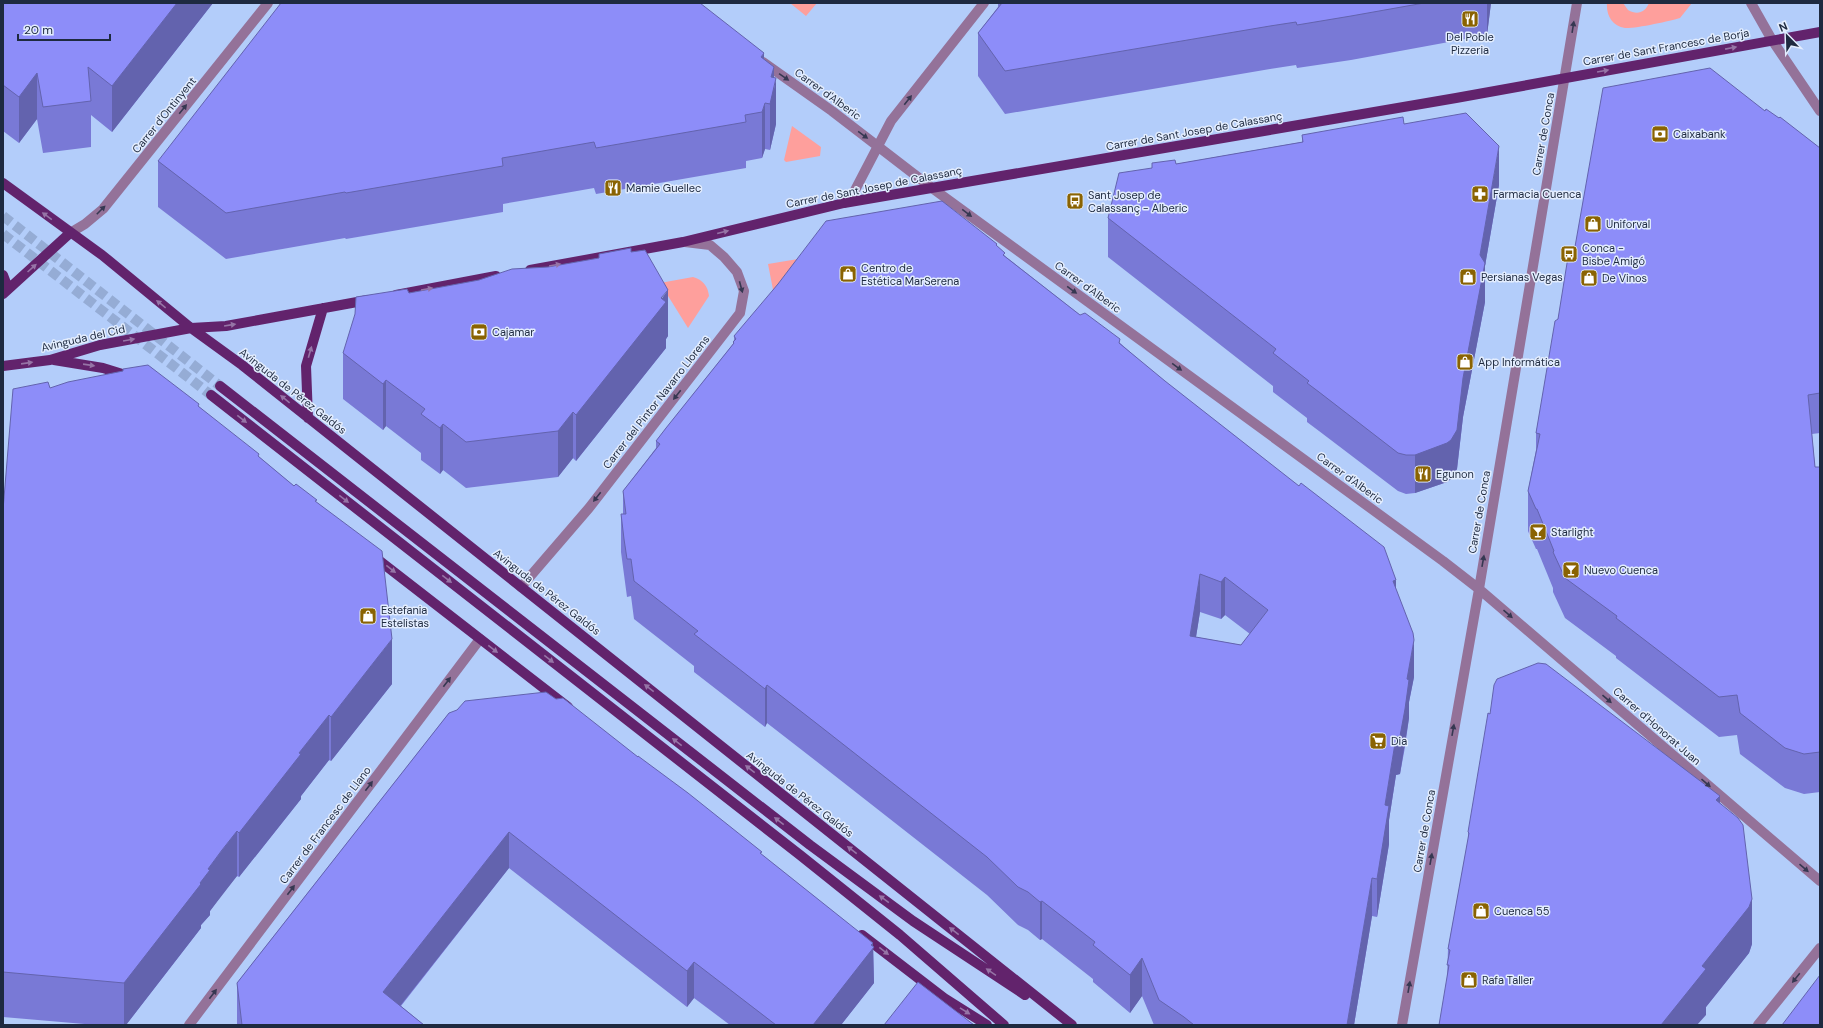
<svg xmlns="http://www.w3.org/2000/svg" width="1823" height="1028" font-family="'DM Sans',sans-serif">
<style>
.green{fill:#fe9f9c}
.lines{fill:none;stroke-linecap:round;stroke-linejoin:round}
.major-tunnel{stroke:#95acd5;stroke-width:10;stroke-dasharray:10 5;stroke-linecap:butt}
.minor{stroke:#947299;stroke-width:10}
.major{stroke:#62236c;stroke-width:10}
.wall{fill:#7979d6;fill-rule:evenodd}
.shaded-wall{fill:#6363ae}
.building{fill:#8d8df9;stroke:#6363ae;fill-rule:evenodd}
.oneway{fill:#363852}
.oneway2{fill:#9674a6}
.labels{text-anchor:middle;stroke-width:3;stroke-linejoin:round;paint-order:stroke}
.poi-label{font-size:11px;fill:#1e2a40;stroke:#e3edfe;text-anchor:start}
.street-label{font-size:11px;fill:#1e2a40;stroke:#e3edfe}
</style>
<rect width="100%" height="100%" fill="#b3cdfa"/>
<path class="green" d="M790,3H817L806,16Z
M1607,3H1623L1628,10C1637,15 1645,13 1649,3H1692L1680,18C1671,21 1633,29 1625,28C1612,26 1606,15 1607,3Z
M792,126L821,147L820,156L786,162L784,160Z
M810,257L776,305L768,264Z
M693,277C703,280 708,286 709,296L688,328L660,283Z"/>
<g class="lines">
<path class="major-tunnel" d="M3,216L220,386
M3,234L211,395"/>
<path class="minor" d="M1751,3L1772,40L1820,111
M763,62L832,111L932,188L1443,561L1479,589L1820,881
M844,203L853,194L891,121L984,3
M70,233L85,224L103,209L268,3
M521,587L589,508L740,313L744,291L737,272L724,257L710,245L685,242
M189,1025L480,639
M1402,1025L1479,589L1577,3
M1758,1025L1820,948"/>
<path class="major" d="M3,183L102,255L191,328L242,365L1072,1025
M530,270L683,242L844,203L1456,98L1820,32
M3,275L6,283V290
M3,294L70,233
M396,295L496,276
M54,360L103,368L132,377
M3,366L50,360L100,345L191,328L226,326L368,300
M220,386L810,845L913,921L1025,995
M211,395L800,855L900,935L1004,1025
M308,418L306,366L323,308
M372,555L568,707
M862,935L944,998L987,1025"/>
</g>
<path class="wall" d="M3,3H213L112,132L91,115V147L43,153L37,119L19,143L3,131Z
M998,3H1491L1487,35L1351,60L1297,68L1296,65L1270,69L1005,114L978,76V33L998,7Z
M764,60L774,77L776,124L770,150L765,149L762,158L746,161V168L596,194L594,188L520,201L503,204V212L346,239L345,238L226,259L158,207V161Z
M1765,111L1779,118L1820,148V433L1812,434L1815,467H1820V792L1804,794L1785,788L1740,754L1737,735L1719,737L1616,658V656L1565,618L1553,592V588L1537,549H1536L1528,531V491L1536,450V433L1558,319L1573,258Z
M1404,124L1499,185L1485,266V302L1463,417L1457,469L1451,479L1447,482L1415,493L1406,494L1398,491L1319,431L1307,422V418L1273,392V386L1108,257V218L1152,168V163L1176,164L1302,142V135Z
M997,246L1005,256L1080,315L1120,343L1396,590L1414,677L1409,702V718L1405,747L1400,774L1396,775L1389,820V844L1377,917L1372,916L1354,1025H1154L1142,996L1130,1013L1093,982V979L1042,939L1040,940L1028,930L1018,925L987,895L816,761L767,723L765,727L694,672V666L634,619L631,596L627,597L621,552V514H623V491L656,448V441L733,344V342L734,340V336ZM1200,612L1221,619L1225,615L1250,634L1241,645L1196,637Z
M631,252L668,336L666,339V348L576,461L573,458L558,477L466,488L443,470L440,474L421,460V453L386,426L383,430L343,399V353L409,293L599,258V254Z
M50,388L199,407L294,486L317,503L392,684L331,761L329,760L301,796V799L239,877L237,876L222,894L210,911V915L201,925V928L126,1025H96L3,1017V510Z
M449,713L762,855L873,946L874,983L841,1025H730L694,998L687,1007L509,868L401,1006L424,1025H237V983Z
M1720,803L1752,944L1749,953L1706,1007V1015L1447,980L1448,949L1468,841V832Z"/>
<path class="shaded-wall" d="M177,3H213L112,132V86Z
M1487,3H1491L1487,35Z
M764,53V99L761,57Z
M774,67V89L776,78V124L770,150V104L771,77Z
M37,73V119L19,143V97Z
M765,103V149L762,158V112Z
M1499,146V185L1485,266V302L1463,417L1457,469L1451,479L1447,482L1415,493V455L1463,378L1480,255Z
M668,290V336L666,339V348L576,461V415Z
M386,380V426L383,430V384Z
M573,412V458L558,477V431Z
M443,424V470L440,474V428Z
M1200,574V612L1190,674V636Z
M1225,577V615L1221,619V582Z
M1396,580V618L1393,581Z
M392,639V684L331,761V717Z
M1414,640V677L1409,702V718L1400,774L1396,775L1389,820V844L1377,917V879L1385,805L1396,737Z
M767,685V723L765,727V689Z
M329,715V760L301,796V799L239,877V833L299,753Z
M1720,796V841L1716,800Z
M237,831V876L210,911V915L201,925V928L126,1025H124V983L200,883L208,869Z
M509,832V868L385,1025L383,992Z
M1372,878V916L1354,1025H1347Z
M1752,899V944L1749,953L1706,1007V1015L1697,1025H1661L1702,966Z
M1042,901V939L1040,940V902Z
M873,943L874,983L841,1025H813Z
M1142,958V996L1130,1013V975Z
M694,962V998L687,1007V971Z"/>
<path class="building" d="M3,3H177L112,86L88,67L91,101L43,107L37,73L19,97L3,85Z
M281,3H700L764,53L761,57L774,67L771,77L776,78L770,104L765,103L762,112L745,115L746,122L596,148L594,142L520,155L502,158L503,166L346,193L345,192L226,213L158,161Z
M1002,3H1424L1351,16L1297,25L1296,22L1270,26L1005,71L978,33Z
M1710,68L1765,111L1766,109L1779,118L1780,117L1820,148V393L1808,395L1815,467H1820V752L1804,754L1785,748L1740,713L1737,695L1719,697L1616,618L1617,616L1565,578L1553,552L1554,551L1537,509H1536L1528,491L1540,434L1536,433L1555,321L1558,319L1568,257L1573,258L1603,88Z
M1466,113L1499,146L1480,255L1485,263L1463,378L1457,430L1451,440L1447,443L1415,455H1406L1398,453L1319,392L1307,383L1309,381L1273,353L1276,349L1108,218L1119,173L1152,168V163L1175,160L1176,164L1303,142L1302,135L1403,117L1404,124Z
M942,201L997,244L996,245L1005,253L1003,255L1080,315L1085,313L1120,339L1119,343L1165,381L1299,486L1301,483L1384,547L1396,580L1393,581L1413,633L1414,640L1407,679L1409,680L1405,709L1400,736L1396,737L1385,805L1389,806L1377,879L1372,878L1347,1025H1194L1184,1017L1159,1000L1142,958L1130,975L1093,945L1095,942L1042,901L1040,902L1028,892L1018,887L987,857L816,723L767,685L765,689L694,634L698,631L634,581L631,559H627L624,539L621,514H626L623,491L660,444L656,441L666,428L734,343L733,342L736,339L734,336L778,284L826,221ZM1200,574L1221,582L1225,577L1268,610L1241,645L1190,636Z
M631,248V252L645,250L668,290L661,298L666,302L576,415L573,412L558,431L466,442L443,424L440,428L421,414L425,409L386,380L383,384L343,353L355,314L356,297L407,289L409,293L479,280L512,269L548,267L599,258V254Z
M148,365L199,404L198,406L259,454L258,456L294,486L296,484L317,500L315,501L382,551L392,639L331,717L329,715L299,753L301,754L239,833L237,831L222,850L208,869L210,870L200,883L201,884L124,983L3,972V510L13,389L48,382L50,388L68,382L123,371V369Z
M1538,663L1546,664L1720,796L1716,800L1738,818L1743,825L1752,899L1749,907L1702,966L1706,969L1661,1025H1439L1449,965H1447L1450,950L1448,949L1469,833L1468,832L1488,713L1490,714L1494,685L1497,679Z
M546,692L556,699L563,698L638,757V756L688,793L762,852L760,853L873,943L871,945L874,947L813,1025H776L694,962L687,971L509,832L383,992L424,1025H242L237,983L449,713L457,710L465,701Z
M1820,975V1025H1782Z
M918,982L974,1025H884Z"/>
<defs><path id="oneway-solid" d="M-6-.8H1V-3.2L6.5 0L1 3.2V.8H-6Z"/></defs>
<g class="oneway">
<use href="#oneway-solid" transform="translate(1573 27) rotate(-81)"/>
<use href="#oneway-solid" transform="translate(784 77) rotate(35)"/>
<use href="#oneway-solid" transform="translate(908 100) rotate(-52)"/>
<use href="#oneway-solid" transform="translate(183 109) rotate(-51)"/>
<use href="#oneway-solid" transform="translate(863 135) rotate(36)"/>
<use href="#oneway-solid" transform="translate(101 210) rotate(-45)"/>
<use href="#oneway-solid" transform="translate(967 213) rotate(37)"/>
<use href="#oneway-solid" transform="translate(741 287) rotate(75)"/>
<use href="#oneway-solid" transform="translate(1072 290) rotate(36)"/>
<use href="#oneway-solid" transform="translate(1177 367) rotate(36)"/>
<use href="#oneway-solid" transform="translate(677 395) rotate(128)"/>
<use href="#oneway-solid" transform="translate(597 497) rotate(128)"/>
<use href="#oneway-solid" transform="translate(1483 561) rotate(-80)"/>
<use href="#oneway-solid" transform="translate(1508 614) rotate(41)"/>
<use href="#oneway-solid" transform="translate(447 682) rotate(-53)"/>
<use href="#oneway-solid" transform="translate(1607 699) rotate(41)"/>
<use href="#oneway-solid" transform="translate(1453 730) rotate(-80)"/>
<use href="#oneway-solid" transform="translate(1706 783) rotate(41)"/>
<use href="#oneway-solid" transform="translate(369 786) rotate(-53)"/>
<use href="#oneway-solid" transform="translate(1431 859) rotate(-80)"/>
<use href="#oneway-solid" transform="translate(1804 868) rotate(41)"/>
<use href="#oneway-solid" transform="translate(291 890) rotate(-53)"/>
<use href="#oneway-solid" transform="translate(1796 978) rotate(129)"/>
<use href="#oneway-solid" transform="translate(1409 987) rotate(-80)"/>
<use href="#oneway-solid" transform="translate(213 994) rotate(-53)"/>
</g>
<g class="oneway2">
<use href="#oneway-solid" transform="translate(1731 48) rotate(-11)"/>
<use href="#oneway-solid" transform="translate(1603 71) rotate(-10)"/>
<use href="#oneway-solid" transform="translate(47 216) rotate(-144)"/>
<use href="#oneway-solid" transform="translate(723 232) rotate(-14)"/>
<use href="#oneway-solid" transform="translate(555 265) rotate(-10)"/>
<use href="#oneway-solid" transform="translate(32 268) rotate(-42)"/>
<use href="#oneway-solid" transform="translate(427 289) rotate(-10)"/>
<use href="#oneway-solid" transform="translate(161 304) rotate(-141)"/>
<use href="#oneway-solid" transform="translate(230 325) rotate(-9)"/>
<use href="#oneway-solid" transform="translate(129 340) rotate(-10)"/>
<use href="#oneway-solid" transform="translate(310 352) rotate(-74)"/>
<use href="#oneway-solid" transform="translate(27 363) rotate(-8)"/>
<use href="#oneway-solid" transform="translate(89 365) rotate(8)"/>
<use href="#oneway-solid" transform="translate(285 399) rotate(-141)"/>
<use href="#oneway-solid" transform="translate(242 419) rotate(38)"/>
<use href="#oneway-solid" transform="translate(344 499) rotate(38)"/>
<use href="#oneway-solid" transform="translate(391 569) rotate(38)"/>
<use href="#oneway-solid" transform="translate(447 579) rotate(38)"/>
<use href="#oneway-solid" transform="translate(493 649) rotate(38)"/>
<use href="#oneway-solid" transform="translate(549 659) rotate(38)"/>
<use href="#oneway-solid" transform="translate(649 688) rotate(-142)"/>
<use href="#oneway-solid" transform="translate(677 742) rotate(-142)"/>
<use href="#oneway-solid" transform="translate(750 769) rotate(-142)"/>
<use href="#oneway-solid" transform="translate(779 821) rotate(-142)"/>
<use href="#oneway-solid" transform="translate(852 850) rotate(-142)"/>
<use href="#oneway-solid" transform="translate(884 899) rotate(-144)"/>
<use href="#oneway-solid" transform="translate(954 931) rotate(-142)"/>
<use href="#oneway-solid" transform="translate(884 951) rotate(38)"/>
<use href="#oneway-solid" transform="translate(991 972) rotate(-146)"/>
<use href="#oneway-solid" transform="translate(965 1011) rotate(32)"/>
</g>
<defs>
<g id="restaurant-square" transform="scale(0.9)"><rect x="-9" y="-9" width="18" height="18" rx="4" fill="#8a6302" stroke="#e3edfe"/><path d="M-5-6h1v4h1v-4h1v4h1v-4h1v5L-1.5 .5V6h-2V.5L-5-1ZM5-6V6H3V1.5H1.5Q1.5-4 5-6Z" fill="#fff"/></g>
<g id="bank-square" transform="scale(0.9)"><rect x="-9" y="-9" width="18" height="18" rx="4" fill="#8a6302" stroke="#e3edfe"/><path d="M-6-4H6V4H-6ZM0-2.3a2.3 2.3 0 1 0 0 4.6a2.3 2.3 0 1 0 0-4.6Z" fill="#fff"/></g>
<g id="pharmacy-square" transform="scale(0.9)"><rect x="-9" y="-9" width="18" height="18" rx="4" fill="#8a6302" stroke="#e3edfe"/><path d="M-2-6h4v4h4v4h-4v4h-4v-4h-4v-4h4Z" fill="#fff"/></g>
<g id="bus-square" transform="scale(0.9)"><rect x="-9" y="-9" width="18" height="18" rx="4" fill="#8a6302" stroke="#e3edfe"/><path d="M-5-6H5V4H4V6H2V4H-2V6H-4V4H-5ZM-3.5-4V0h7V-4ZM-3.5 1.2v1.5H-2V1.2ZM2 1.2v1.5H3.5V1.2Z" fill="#fff"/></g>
<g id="shop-square" transform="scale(0.9)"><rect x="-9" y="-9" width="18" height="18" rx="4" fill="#8a6302" stroke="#e3edfe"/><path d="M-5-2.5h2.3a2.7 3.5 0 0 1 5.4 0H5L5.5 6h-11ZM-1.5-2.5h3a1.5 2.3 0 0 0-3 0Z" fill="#fff"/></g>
<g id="bar-square" transform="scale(0.9)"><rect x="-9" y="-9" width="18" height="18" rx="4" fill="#8a6302" stroke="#e3edfe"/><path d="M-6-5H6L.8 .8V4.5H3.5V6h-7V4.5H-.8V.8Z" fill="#fff"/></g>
<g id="supermarket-square" transform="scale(0.9)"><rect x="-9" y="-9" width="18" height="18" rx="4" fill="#8a6302" stroke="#e3edfe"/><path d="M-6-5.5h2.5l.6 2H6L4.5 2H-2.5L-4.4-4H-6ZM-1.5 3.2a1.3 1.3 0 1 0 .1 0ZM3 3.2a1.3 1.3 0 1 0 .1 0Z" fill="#fff"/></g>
</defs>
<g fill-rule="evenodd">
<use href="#restaurant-square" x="1470" y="19"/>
<use href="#bank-square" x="1660" y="134"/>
<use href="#restaurant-square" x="613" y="188"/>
<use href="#pharmacy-square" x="1480" y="194"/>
<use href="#bus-square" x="1075" y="201"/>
<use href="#shop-square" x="1593" y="224"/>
<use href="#bus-square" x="1569" y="254"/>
<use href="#shop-square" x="848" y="274"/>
<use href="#shop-square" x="1468" y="277"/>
<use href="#shop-square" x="1589" y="278"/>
<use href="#bank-square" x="479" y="332"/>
<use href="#shop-square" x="1465" y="362"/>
<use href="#restaurant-square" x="1423" y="474"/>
<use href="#bar-square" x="1538" y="532"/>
<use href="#bar-square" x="1571" y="570"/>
<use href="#shop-square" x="368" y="616"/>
<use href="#supermarket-square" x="1378" y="741"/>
<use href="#shop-square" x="1481" y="911"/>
<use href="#shop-square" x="1469" y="980"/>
</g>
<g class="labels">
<g class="poi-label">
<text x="1470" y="41" text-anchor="middle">Del Poble<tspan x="1470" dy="13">Pizzeria</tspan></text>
<text x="1673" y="138">Caixabank</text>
<text x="626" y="192">Mamie Guellec</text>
<text x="1493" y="198">Farmacia Cuenca</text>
<text x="1088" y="199">Sant Josep de<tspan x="1088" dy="13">Calassanç - Alberic</tspan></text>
<text x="1606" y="228">Uniforval</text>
<text x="1582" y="252">Conca -<tspan x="1582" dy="13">Bisbe Amigó</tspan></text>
<text x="861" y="272">Centro de<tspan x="861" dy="13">Estética MarSerena</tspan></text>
<text x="1481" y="281">Persianas Vegas</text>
<text x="1602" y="282">De Vinos</text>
<text x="492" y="336">Cajamar</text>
<text x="1478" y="366">App Informática</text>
<text x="1436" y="478">Egunon</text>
<text x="1551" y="536">Starlight</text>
<text x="1584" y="574">Nuevo Cuenca</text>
<text x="381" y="614">Estefania<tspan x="381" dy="13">Estelistas</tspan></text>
<text x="1391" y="745">Dia</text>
<text x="1494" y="915">Cuenca 55</text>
<text x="1482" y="984">Rafa Taller</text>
</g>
<g class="street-label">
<text transform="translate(1666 47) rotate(-10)" y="4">Carrer de Sant Francesc de Borja</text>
<text transform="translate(828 94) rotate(36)" y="4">Carrer d'Alberic</text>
<text transform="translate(164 115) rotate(-51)" y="4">Carrer d'Ontinyent</text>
<text transform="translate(1194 131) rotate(-10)" y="4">Carrer de Sant Josep de Calassanç</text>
<text transform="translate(1543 134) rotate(-80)" y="4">Carrer de Conca</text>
<text transform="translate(874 187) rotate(-11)" y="4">Carrer de Sant Josep de Calassanç</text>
<text transform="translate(1088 287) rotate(36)" y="4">Carrer d'Alberic</text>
<text transform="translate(83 338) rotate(-13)" y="4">Avinguda del Cid</text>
<text transform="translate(293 391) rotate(38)" y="4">Avinguda de Pérez Galdós</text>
<text transform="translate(656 402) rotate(-52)" y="4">Carrer del Pintor Navarro Llorens</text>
<text transform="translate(1350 478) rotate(36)" y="4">Carrer d'Alberic</text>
<text transform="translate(1479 512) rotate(-80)" y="4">Carrer de Conca</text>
<text transform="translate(547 592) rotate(38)" y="4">Avinguda de Pérez Galdós</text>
<text transform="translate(1657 726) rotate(41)" y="4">Carrer d'Honorat Juan</text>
<text transform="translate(800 794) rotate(38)" y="4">Avinguda de Pérez Galdós</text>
<text transform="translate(325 825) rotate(-53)" y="4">Carrer de Francesc de Llano</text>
<text transform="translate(1424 831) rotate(-80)" y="4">Carrer de Conca</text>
</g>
</g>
<rect width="1823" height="1028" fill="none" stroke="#1e2a40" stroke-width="8"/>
<g transform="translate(1787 36) rotate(337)" stroke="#e3edfe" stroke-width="3" paint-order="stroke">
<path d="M0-3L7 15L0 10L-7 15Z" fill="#1e2a40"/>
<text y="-6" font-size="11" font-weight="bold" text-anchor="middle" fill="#1e2a40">N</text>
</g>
<path d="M18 34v6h92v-6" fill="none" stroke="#1e2a40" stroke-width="2"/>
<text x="24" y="34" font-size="12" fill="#1e2a40" stroke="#e3edfe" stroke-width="3" paint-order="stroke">20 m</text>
</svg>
